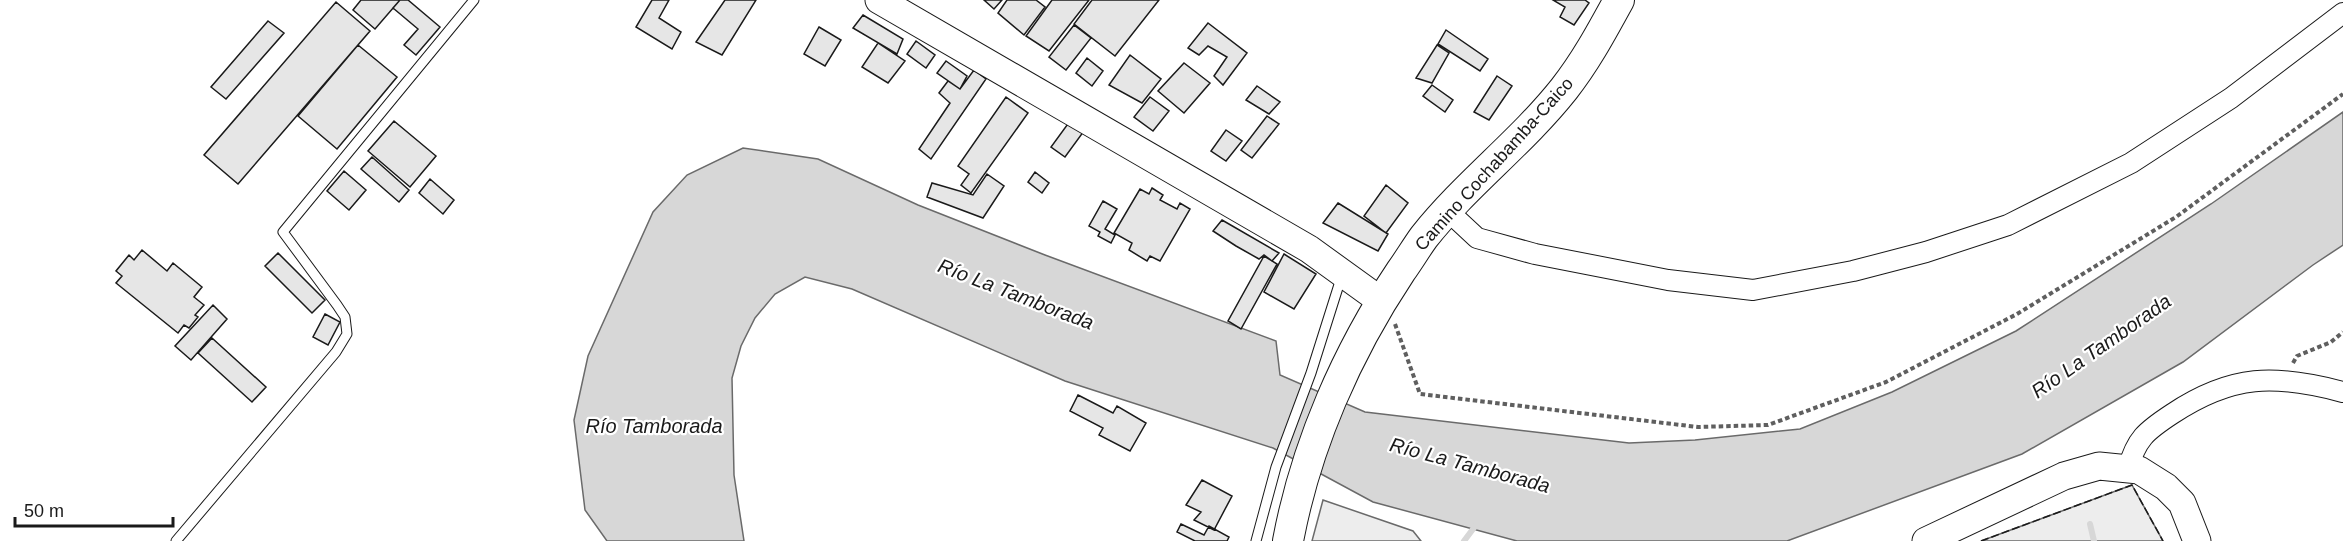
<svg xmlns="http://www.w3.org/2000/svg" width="2343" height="541" font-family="Helvetica,sans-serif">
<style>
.built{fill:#ededed;stroke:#6a6a6a;stroke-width:1.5}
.water{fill:#d7d7d7;stroke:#6a6a6a;stroke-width:1.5}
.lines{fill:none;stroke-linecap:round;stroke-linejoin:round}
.stream{stroke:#d7d7d7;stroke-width:6}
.building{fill:#e6e6e6;stroke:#1a1a1a;stroke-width:1.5}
.lane-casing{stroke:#1a1a1a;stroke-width:11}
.street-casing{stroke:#1a1a1a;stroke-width:22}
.secondary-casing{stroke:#1a1a1a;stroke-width:29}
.primary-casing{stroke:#1a1a1a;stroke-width:32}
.path{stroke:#5f5f5f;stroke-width:4;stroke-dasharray:4.5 3;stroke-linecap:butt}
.lane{stroke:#fff;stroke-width:9}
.street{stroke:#fff;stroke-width:20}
.secondary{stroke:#fff;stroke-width:27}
.primary{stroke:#fff;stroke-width:30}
.fence{stroke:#1a1a1a;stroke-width:1.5;stroke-dasharray:8 3;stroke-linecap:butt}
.labels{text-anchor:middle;stroke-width:4.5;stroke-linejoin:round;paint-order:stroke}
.street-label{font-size:18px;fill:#1a1a1a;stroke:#fff}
.water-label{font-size:20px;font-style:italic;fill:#1a1a1a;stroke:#fff}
</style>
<rect width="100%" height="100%" fill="#fff"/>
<path class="built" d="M2132,485L2163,541H1981Z
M1323,500L1413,531L1421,541H1312Z"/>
<path class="water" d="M2343,112V245L2313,265L2183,362L2022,454L1787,541H1517L1373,502L1273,448L1065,381L852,289L805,277L775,294L755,318L741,346L732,378L734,475L744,541H607L585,510L574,420L588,356L653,212L687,175L743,148L818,159L918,205L1045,255L1276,341L1280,375L1365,412L1629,443L1695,440L1800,429L1892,392L2016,331L2211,204Z"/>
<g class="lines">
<path class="stream" d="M2090,524L2094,541
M1464,541L1476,525"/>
</g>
<path class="building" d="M361,0H400L375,29L353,10Z
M400,0H408L440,27L416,55L404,45L418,29L393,8Z
M652,0H669L659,18L681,32L672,49L636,27Z
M725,0H756L722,55L696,42Z
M984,0H1002L994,9Z
M1007,0H1036L1045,7L1024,35L998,13Z
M1052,0H1089L1049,51L1026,36Z
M1092,0H1159L1115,56L1074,24Z
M1553,0H1585L1589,3L1574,25L1560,17L1565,7Z
M336,2L370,31L238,184L204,155Z
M863,15L903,39L897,54L853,28Z
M268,21L284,33L226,99L211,87Z
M1208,23L1247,53L1223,85L1214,76L1227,57L1208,46L1199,55L1188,48Z
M1074,25L1091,38L1066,70L1049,57Z
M819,27L841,40L825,66L804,54Z
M1446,30L1488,59L1480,71L1438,44Z
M916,41L935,55L926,68L907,54Z
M878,43L905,61L888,83L862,67Z
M358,45L397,77L337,149L298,116Z
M1437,45L1449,53L1432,83L1416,78Z
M1130,55L1161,79L1142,103L1109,85Z
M1087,58L1103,71L1092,86L1076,73Z
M946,61L967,76L960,89L937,73Z
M1184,63L1210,83L1184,113L1158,91Z
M974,70L986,79L931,159L919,149L950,103L939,93L948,81L960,89Z
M1497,76L1512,86L1489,120L1474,112Z
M1432,85L1453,100L1445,112L1423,96Z
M1257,86L1280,102L1269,114L1246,100Z
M1006,97L1028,113L971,193L961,185L969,174L958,166Z
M1150,97L1169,111L1153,131L1134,117Z
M1267,116L1279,124L1252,158L1241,150Z
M394,121L436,156L410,187L368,151Z
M1070,121L1084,131L1065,157L1051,147Z
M1226,130L1242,141L1226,161L1211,151Z
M372,157L409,190L399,202L361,169Z
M344,171L366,190L349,210L327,191Z
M1035,172L1049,183L1042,193L1028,182Z
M987,174L1004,186L983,218L927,197L932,183L973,195Z
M430,179L454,200L443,214L419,193Z
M1386,185L1408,203L1386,233L1364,216Z
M1152,188L1163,195L1160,200L1177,209L1180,203L1190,209L1160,261L1150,256L1147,261L1129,250L1132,243L1114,233L1140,189L1149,194Z
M1103,201L1117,209L1105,229L1115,235L1111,243L1098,236L1100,232L1089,226Z
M1338,203L1388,234L1378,251L1323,223Z
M1222,220L1279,253L1272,261L1264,255L1259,259L1236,246L1213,231Z
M142,250L167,271L173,263L202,287L194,297L204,305L195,315L198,317L189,328L184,325L178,333L116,283L122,276L116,271L129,255L134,260Z
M278,253L325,300L312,313L265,266Z
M1284,254L1316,274L1294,309L1264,292Z
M1264,256L1277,264L1241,329L1228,321Z
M213,305L227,319L191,360L175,346Z
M325,314L340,322L328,345L313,337Z
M212,338L266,387L252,402L198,353Z
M1078,395L1113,413L1117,406L1146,423L1130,451L1099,435L1103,428L1070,411Z
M1202,480L1232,496L1214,530L1194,520L1201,512L1186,505Z
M1181,524L1204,535L1209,526L1229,537L1227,541H1195L1177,532Z"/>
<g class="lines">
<g class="lane-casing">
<path id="lane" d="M176,541L336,352L347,334L345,317L337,305L283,232L474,0
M1256,541L1276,467L1311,373L1342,275"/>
</g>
<g class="street-casing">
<path id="street" d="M1448,211L1477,238L1535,254L1668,280L1753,290L1853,271L1926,252L2008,225L2131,163L2231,98L2343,13
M2128,469C2136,439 2146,431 2172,414C2232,374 2275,374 2343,392"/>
</g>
<g class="secondary-casing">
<path id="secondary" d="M879,0L1309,249L1381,301
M1926,541L2064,476L2099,466L2139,470L2166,487L2182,503L2197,541"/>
</g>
<g class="primary-casing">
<path id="primary" d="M1288,541C1306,445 1347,352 1401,271C1409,260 1416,248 1424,237C1466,184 1522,142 1564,89C1586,61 1602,31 1619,0"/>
</g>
<path class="path" d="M1395,324L1420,394L1698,427L1768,425L1886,382L2017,314L2176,217L2343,94
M2293,363L2297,356L2331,342L2343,332"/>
<use href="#lane" class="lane"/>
<use href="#street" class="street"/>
<use href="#secondary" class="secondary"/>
<use href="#primary" class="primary"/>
<path class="fence" d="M1981,541L2132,485L2163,541"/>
</g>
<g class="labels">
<g class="street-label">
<text transform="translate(1494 164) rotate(-48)" y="6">Camino Cochabamba-Caico</text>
</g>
<g class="water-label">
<text transform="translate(1016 294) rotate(21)" y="7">Río La Tamborada</text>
<text transform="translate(2101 346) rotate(-35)" y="7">Río La Tamborada</text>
<text x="654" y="433">Río Tamborada</text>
<text transform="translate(1470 465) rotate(15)" y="7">Río La Tamborada</text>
</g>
</g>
<path d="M15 517v9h158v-9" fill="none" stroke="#1a1a1a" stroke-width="3"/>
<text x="24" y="517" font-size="18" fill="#1a1a1a" stroke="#ffffff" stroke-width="4.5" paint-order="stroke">50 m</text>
</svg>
